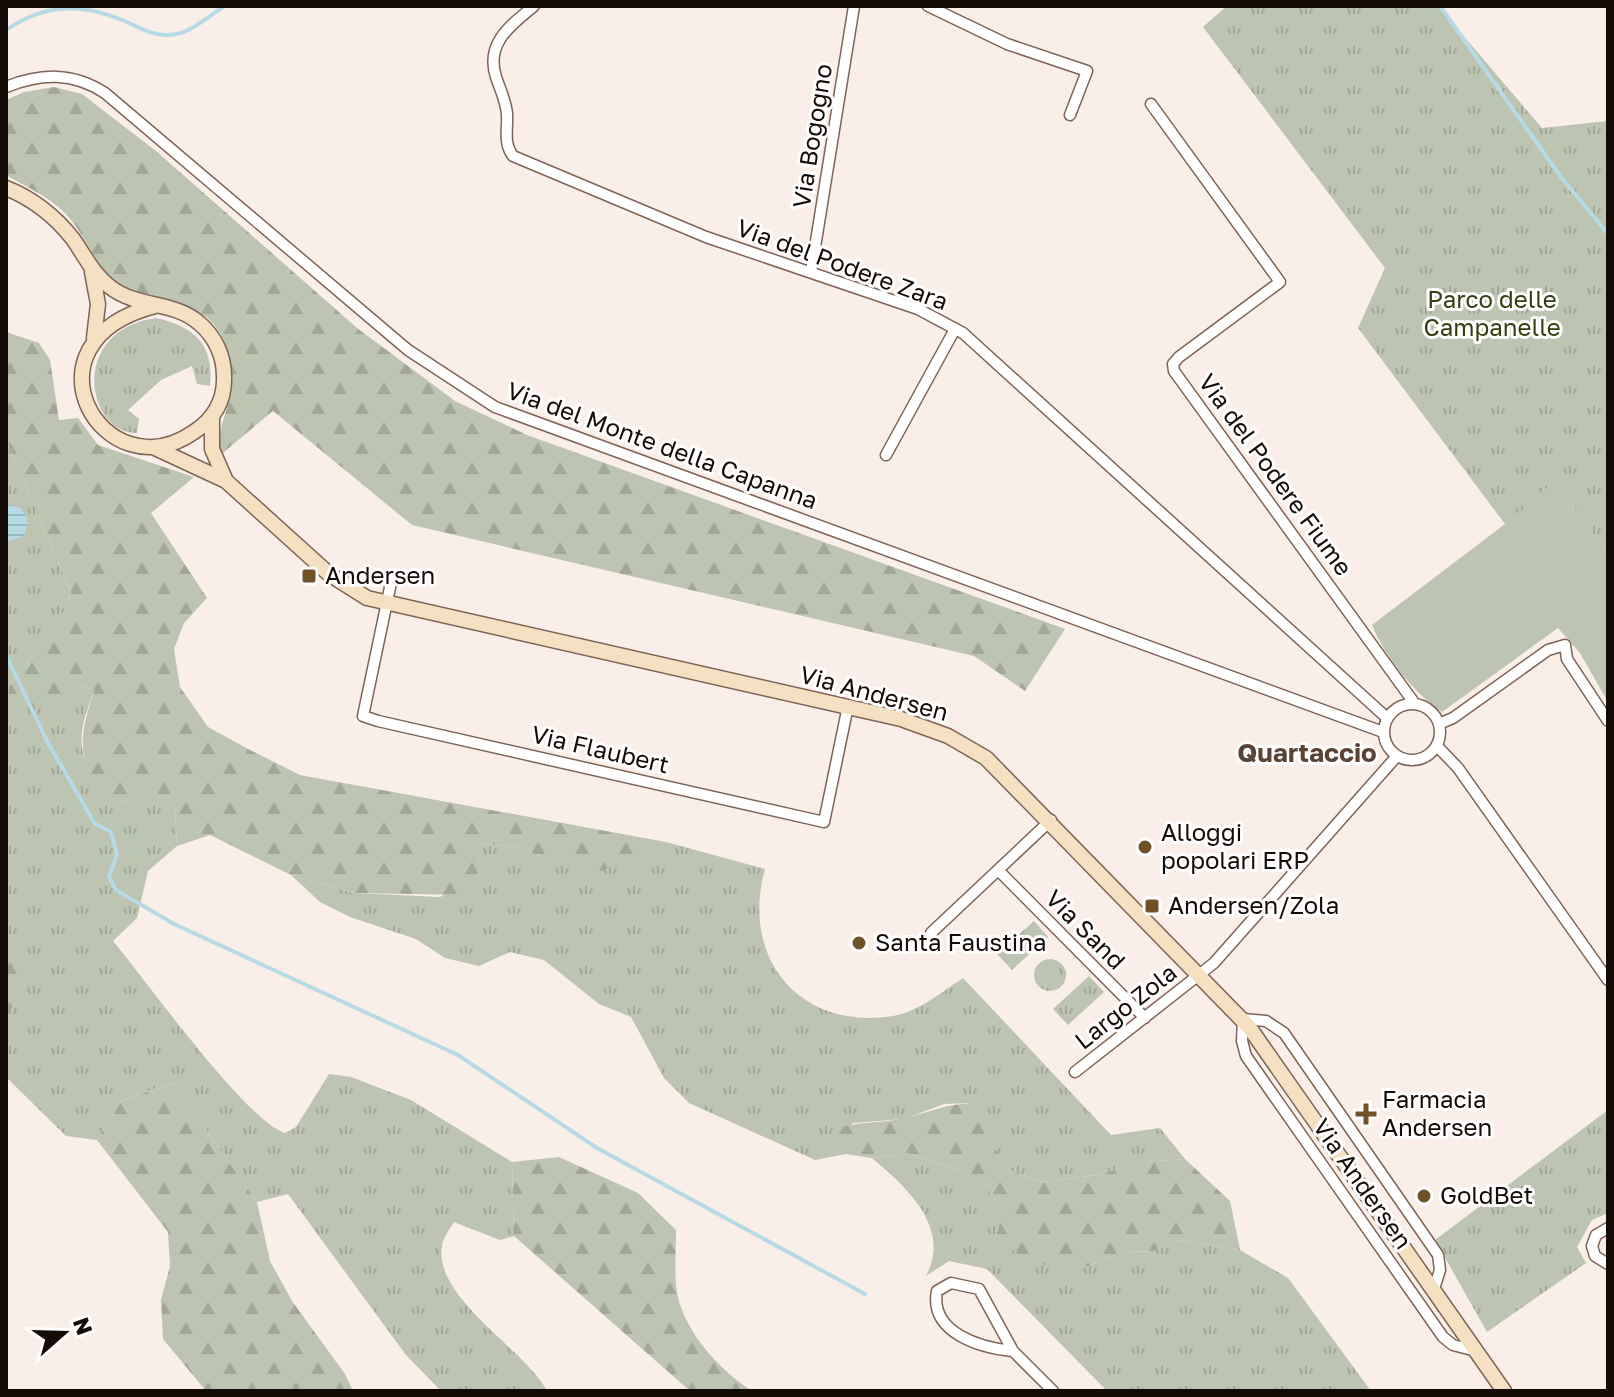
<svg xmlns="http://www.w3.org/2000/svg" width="1614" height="1397" font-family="'Golos Text',sans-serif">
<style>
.grass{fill:url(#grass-tufts)}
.forest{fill:url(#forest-firs)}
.pitch{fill:#bdc4b1}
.water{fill:url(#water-rules)}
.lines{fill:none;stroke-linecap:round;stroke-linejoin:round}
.stream{stroke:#b7dae7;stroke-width:4}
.street-casing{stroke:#7e6456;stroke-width:13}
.secondary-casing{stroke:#7e6456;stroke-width:17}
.street{stroke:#fff;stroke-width:10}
.secondary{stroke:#f5e0c2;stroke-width:14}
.poi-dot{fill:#6f5226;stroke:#fefefe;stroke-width:3}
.labels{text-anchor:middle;stroke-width:6;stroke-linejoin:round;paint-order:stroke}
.street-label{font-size:24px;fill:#140a06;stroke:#fefefe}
.park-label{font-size:24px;fill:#323f0f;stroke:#fefefe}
.poi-label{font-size:24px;fill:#140a06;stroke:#fefefe;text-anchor:start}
.neighbourhood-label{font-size:26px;font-weight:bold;fill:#5b4335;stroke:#fefefe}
</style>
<defs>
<pattern id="grass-tufts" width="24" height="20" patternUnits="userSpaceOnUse" patternTransform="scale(2)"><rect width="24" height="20" fill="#bdc4b1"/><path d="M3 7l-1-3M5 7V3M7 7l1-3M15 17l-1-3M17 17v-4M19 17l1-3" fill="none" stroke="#a2a797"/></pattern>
<pattern id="forest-firs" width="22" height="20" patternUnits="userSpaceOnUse" patternTransform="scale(2)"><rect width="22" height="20" fill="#bdc4b1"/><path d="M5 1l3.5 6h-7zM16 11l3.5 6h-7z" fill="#a2a797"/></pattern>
<pattern id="water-rules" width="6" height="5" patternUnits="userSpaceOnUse" patternTransform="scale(2)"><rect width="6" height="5" fill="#b7dae7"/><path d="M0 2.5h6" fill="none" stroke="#9cbac5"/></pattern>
</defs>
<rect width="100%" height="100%" fill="#faeee8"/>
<path class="grass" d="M1227,6H1438L1542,128L1608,121V555L1567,499L1548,490L1505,524L1358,328L1385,268L1203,27Z
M156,318C196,327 214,345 210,386L197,384L192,366L161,380L128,410L139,419L137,433C85,433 69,330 156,318Z
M6,439L71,592L64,611L11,684L28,707L81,685L94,691C73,743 76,766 121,801L160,794L175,807L177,846L148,871L137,918L113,941C146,980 245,1120 285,1133L296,1127L329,1074L351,1077L411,1100L512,1162L514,1236L500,1240L454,1222C450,1229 443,1238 442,1245C432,1297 526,1350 547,1391H441L406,1355L288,1194L257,1202L173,1083L122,1100L97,1140L66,1136L6,1077V1019L28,980L11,956L6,957Z
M666,842L765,869C740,957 799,1031 893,1016C918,1012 942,992 963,978L1111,1135L1160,1128L1185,1159L1130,1163L1104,1174L1043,1182L1006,1169L971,1103L944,1104L904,1119L853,1123L836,1142L846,1154L815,1160L689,1103L664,1078L631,1017L599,1004L544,960L510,952L479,966L445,958L416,939L350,917L320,902L291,875L354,893L440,897L477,876L481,843L517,848L560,863L640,852Z
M1034,921L1048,937L1012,970L997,954Z
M1034 975a16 16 0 1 1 32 0a16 16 0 1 1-32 0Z
M1089,976L1104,992L1068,1025L1053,1009Z
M1608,1110V1213L1592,1220L1577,1247L1586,1263L1487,1332L1435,1240Z
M908,1153L960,1170L985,1185L1003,1212L1088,1266L1122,1252L1154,1251L1180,1240L1240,1250L1288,1278L1371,1391H1107L987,1269L949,1261L926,1276C952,1227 906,1187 872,1158Z"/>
<path class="forest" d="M54,87L82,94L156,151L357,328L455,401L527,435L1065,629L1025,691L974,656L412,525L273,411L219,456C214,422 241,399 229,355C214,297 169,309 128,290C99,276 90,243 71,220C55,199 28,188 6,175V100L24,92Z
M6,332L39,343L50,360L59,420L78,418L98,445L194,477L151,513L207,598L184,623L174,649L180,687L208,727L250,750L300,775L666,842L601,871L560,863L517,848L482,843L477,876L466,895L354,893L291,875L210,835L177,846L175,807L160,795L121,801C73,771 78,739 94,691L81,685L28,708L8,696L11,684L64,611L71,592L6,439Z
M11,956L21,959L28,980L6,1019V957Z
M173,1083L257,1202L270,1261L292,1301L345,1374L353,1391H206L163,1339L161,1300L170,1266L168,1232L97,1140L122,1100Z
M972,1103L1006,1169L1043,1182L1104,1174L1129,1163L1185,1159L1230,1201L1240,1250L1180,1240L1154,1251L1122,1252L1088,1266L1054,1269L1015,1252L996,1238L1003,1212L985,1185L960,1170L908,1153L872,1158L846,1154L836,1142L837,1129C860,1120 882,1124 905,1118C929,1112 947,1104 972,1103Z
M559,1157L638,1193L676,1230C676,1250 674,1273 677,1293C684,1331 720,1371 752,1391H690L514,1236L512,1162Z"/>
<path class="pitch" d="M1559,477L1567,478L1572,484L1567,499L1608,555V702L1580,653L1558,628L1442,712C1414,693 1385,657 1372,625L1505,524Z"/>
<path class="water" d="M6,504L22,509L28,522L24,536L6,542Z"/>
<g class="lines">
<path class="stream" d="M1440,6L1561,177L1608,234
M6,30C47,2 85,3 129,23C143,30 160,38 176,34C193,31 210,15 225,6
M6,655L47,741L95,824L111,832L117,854L109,877L116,890L174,924L458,1055L597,1148L865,1294"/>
<g class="street-casing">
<path id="street" d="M534,6C511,25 485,43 496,77C500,89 506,101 507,114C508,129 503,143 513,156L706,237L918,309L963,333L1387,718
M928,6L1007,44L1087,71L1070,115
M6,87C41,73 73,72 105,93L408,350L495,407L1383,732
M1151,104L1280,282L1179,357L1173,364L1174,371L1415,704
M811,272L854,6
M886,455L955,329
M392,578L363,716L378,721L824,822L848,706
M1384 732a28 28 0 1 1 56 0a28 28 0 1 1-56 0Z
M1439,724L1453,718L1548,650L1565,645L1567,659L1608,721
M1437,746L1458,768L1608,980
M998,870L1145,1018
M931,933L1051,820
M1075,1072L1214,963L1397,756
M1608,1228L1596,1235L1592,1246L1595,1256L1608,1264
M1434,1289L1440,1270L1438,1255L1284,1033L1266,1021L1243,1019L1242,1041L1246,1056L1443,1337L1453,1345L1476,1351
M1013,1351C981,1348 929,1333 937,1291L951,1283L979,1289L1013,1351L1053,1391"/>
</g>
<g class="secondary-casing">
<path id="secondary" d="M6,188C32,198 56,217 73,239C85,256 93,274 110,287C137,308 174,301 199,323C215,336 224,356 224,376C225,400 214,419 194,432C103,495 15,342 155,306
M92,272L98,304L94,338
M212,418V449L226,481
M155,448L226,481L329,574L367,598L901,719L948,736L986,758L1249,1027L1504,1391"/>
</g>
<use href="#street" class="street"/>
<use href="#secondary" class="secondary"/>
</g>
<g class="poi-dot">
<rect x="301" y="568" width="16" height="16" rx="4"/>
<circle cx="1145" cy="847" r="8"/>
<rect x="1144" y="898" width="16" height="16" rx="4"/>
<circle cx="859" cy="943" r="8"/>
<path d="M1362 1102h8v8h8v8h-8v8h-8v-8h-8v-8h8z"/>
<circle cx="1424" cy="1196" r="8"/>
</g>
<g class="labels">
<g class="street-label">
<text transform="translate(813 136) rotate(-81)" y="8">Via Bogogno</text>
<text transform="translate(842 265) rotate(20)" y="8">Via del Podere Zara</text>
<text transform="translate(662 446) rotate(20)" y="8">Via del Monte della Capanna</text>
<text transform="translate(1275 475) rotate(54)" y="8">Via del Podere Fiume</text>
<text transform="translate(874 694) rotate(15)" y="8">Via Andersen</text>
<text transform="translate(600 750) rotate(13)" y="8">Via Flaubert</text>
<text transform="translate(1085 930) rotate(45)" y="8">Via Sand</text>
<text transform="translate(1126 1007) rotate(-38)" y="8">Largo Zola</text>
<text transform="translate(1362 1184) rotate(55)" y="8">Via Andersen</text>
</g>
<g class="park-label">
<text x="1492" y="308">Parco delle<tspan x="1492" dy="28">Campanelle</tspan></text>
</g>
<g class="poi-label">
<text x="325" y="584">Andersen</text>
<text x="1161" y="841">Alloggi<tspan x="1161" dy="28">popolari ERP</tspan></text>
<text x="1168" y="914">Andersen/Zola</text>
<text x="875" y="951">Santa Faustina</text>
<text x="1382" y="1108">Farmacia<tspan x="1382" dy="28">Andersen</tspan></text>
<text x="1440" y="1204">GoldBet</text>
</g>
<g class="neighbourhood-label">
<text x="1307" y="762">Quartaccio</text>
</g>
</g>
<rect width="1614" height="1397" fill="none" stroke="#140a06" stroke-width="16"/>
<g transform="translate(64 1333) rotate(70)" stroke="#fefefe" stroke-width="6" paint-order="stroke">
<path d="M0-6L14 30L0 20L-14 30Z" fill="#140a06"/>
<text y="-12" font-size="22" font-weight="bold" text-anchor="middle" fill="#140a06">N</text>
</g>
</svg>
